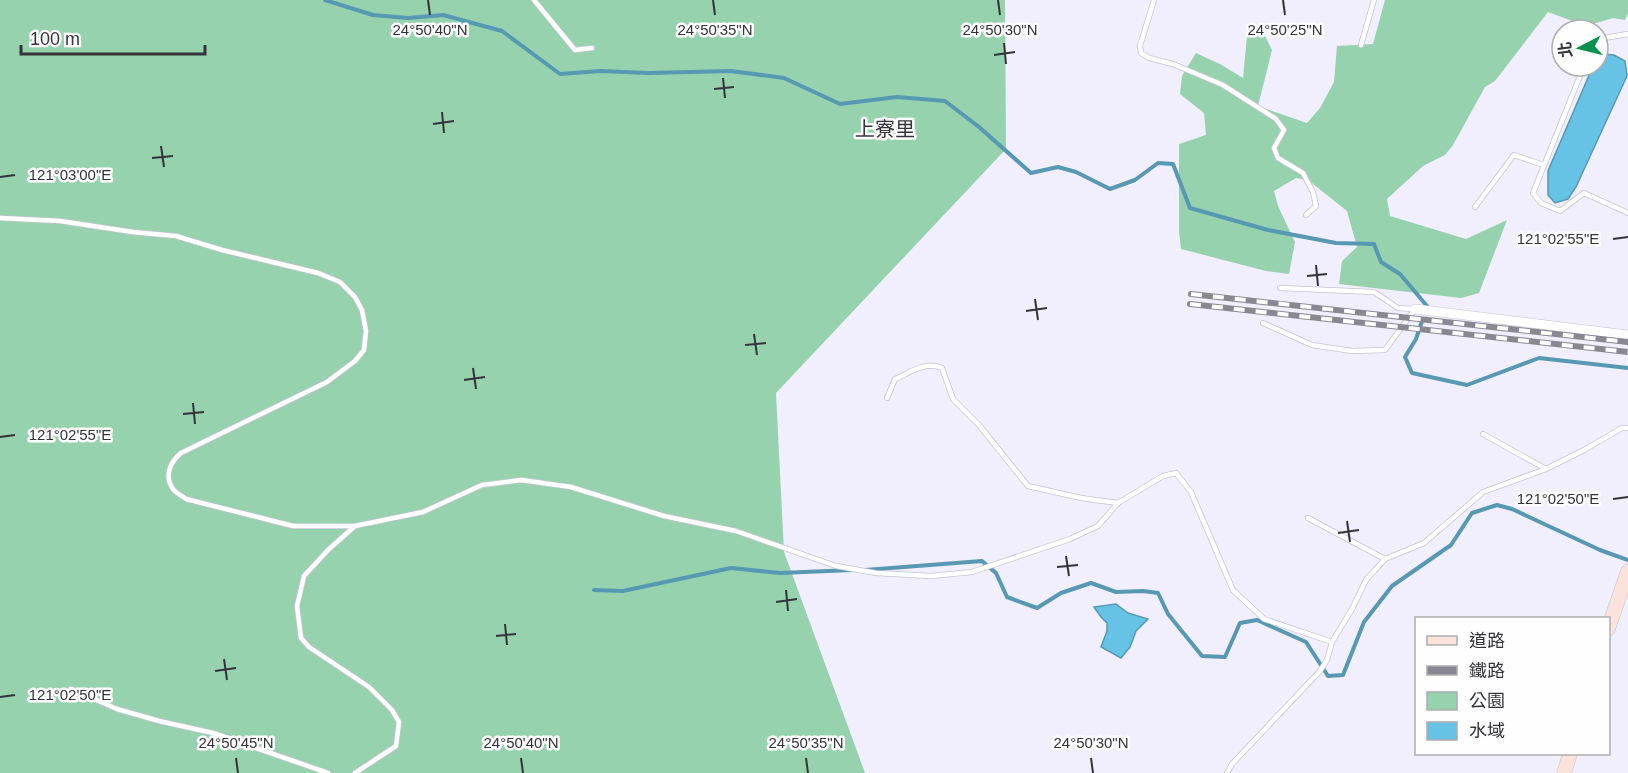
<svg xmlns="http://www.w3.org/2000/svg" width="1628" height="773" font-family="Helvetica,'Noto Sans TC',sans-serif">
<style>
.green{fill:#97d2ae}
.water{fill:#66c3e6;stroke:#5798b2;stroke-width:1.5}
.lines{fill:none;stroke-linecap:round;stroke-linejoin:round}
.stream{stroke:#5798b2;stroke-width:4}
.lane-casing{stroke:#c5c3d2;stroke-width:6}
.street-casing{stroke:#c5c3d2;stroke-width:10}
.secondary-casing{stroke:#c5c3d2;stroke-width:15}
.lane{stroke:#fff;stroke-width:4.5}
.street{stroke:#fff;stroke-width:9}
.secondary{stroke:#fbe3db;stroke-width:14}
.rail-casing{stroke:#898791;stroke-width:6}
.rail{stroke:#fefefe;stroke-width:4;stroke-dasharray:11;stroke-linecap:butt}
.ticks{fill:none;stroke:#343339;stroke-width:2}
.labels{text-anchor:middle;stroke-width:5;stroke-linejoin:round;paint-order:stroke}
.quarter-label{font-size:20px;fill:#373440;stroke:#fefefe}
.ticks-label{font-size:15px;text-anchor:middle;fill:#343339;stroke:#fefefe;stroke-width:5;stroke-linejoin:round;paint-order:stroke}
</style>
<rect width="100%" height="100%" fill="#f1eefd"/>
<path class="green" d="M0,0H1005L1006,149L776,393L784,552L865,773H0Z
M1385,0H1628V13L1625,20L1613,18L1586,26L1548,12L1495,81L1485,87L1453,145L1445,155L1423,166L1387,199L1390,216L1466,239L1507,220L1479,293L1461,298L1339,284L1342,261L1357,247L1347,211L1308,180L1296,178L1274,191L1278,206L1295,242L1289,274L1266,271L1181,249L1179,232V144L1206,135L1204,113L1180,94L1182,76L1196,53L1220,64L1243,78L1247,36L1261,28L1272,50L1258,106L1307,123L1320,108L1334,82L1337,46L1373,44Z"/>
<path class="water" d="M1604,54L1614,55L1625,61L1627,76L1576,187L1568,199L1555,203L1548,195V171L1593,66H1598V58Z
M1116,604L1128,613L1148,619L1136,631L1130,647L1121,658L1101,647L1107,631V623L1101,617L1094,607Z"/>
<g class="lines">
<path class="stream" d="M325,0L373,15L408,18L443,15L502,31L560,74L600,71L649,73L731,71L784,78L840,104L897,97L945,101L979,127L1031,173L1058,167L1076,172L1110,189L1135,180L1158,163L1173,164L1190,208L1268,230L1336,243L1374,244L1381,262L1400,274L1427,306
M1422,321L1416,339L1405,357L1412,373L1467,385L1539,358L1628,368
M865,570L982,561L996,573L1007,597L1037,608L1061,593L1091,583L1116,592L1143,591L1158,593L1168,614L1202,656L1225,657L1240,623L1257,620L1306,642L1328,676L1343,675L1364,622L1392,586L1451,545L1472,513L1497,505L1512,509L1600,550L1628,560
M594,590L623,591L731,568L780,573L852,570"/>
<g class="lane-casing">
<path id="lane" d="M534,0L575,50L592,48
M1154,0L1140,46L1141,53L1149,58L1173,64L1223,85L1276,119L1284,130L1274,148L1278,158L1303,173L1313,192L1316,206L1306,215
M1598,39L1628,34
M1361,45L1374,0
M1584,66L1533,193L1541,203L1560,211L1584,193L1628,213
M1475,207L1514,155L1544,165
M0,218L60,221L133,232L176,236L222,250L318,273L340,282L355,297L362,310L366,331L364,350L355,361L327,382L181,453C170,462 164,476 173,489C176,493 182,496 186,499L293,526H355L423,512L482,485L521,480L571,487L664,516L736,531L836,566L876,573L931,576L972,572L1070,539L1098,526L1118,503
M1263,323L1312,345L1352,351L1385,350L1415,309L1398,308L1374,292L1280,288
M887,398L895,379C911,372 925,361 942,368L953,399L979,425L1028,486L1081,498L1118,503L1163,476L1176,473L1191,492L1233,590L1264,619L1332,642
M1483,434L1546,469
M1308,518L1385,559
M355,526L328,550L304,576L297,606L301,638L309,647L369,687L392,710L399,722L396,746L355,773
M71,689L117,709L159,721L213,733L328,773
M1227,773L1232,764L1320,671L1327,660L1332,642L1352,609L1366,580L1385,559L1424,543L1483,492L1546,469L1584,450L1622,428H1628"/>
</g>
<g class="street-casing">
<path id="street" d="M1415,309L1628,335"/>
</g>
<g class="secondary-casing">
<path id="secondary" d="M1608,629L1628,571
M1564,773L1570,754"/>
</g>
<use href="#lane" class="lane"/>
<use href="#street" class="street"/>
<use href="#secondary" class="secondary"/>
<g class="rail-casing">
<path id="rail" d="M1191,294L1628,342
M1190,304L1628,352"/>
</g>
<use href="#rail" class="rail"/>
</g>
<path class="ticks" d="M428,0L430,15M713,0L715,15M998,0L1000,15M1283,0L1285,15M1004,43L1006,64M994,55L1015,52M723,78L725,98M714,89L734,87M442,112L444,133M433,124L454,121M161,146L164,167M152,158L173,156M0,177L15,175M1613,239L1628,237M1316,265L1318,286M1307,276L1327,274M1035,299L1038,320M1026,311L1047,308M754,334L757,355M745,345L766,343M473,368L476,389M464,380L485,377M193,403L195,424M183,414L204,412M0,437L15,435M1613,499L1628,497M1347,521L1350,542M1338,533L1359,530M1066,556L1069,576M1057,567L1078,565M786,590L788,611M776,602L797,599M505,624L507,645M496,636L516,634M224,659L227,680M215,671L236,668M0,697L15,695M236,758L238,773M521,758L523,773M806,758L808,773M1091,758L1093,773"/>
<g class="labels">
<g class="quarter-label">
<text x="885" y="136">上寮里</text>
</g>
</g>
<g class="ticks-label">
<text x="430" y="35">24°50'40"N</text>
<text x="715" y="35">24°50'35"N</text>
<text x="1000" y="35">24°50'30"N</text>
<text x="1285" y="35">24°50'25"N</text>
<text x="70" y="180">121°03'00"E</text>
<text x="1558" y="244">121°02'55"E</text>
<text x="70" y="440">121°02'55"E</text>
<text x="1558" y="504">121°02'50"E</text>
<text x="70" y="700">121°02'50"E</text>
<text x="236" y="748">24°50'45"N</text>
<text x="521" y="748">24°50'40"N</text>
<text x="806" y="748">24°50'35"N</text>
<text x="1091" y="748">24°50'30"N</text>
</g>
<rect x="1415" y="617" width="195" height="138" fill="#fefefe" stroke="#adadaf" stroke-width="1.5"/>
<rect x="1427" y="636" width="30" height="9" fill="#fbe3db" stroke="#adadaf" stroke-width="1.5"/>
<text x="1469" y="647" font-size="18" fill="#343339">道路</text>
<rect x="1427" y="666" width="30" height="9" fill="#898791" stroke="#adadaf" stroke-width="1.5"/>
<text x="1469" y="677" font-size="18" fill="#343339">鐵路</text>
<rect x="1427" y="692" width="30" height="18" fill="#97d2ae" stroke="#adadaf" stroke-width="1.5"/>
<text x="1469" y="707" font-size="18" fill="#343339">公園</text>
<rect x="1427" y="722" width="30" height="18" fill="#66c3e6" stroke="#adadaf" stroke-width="1.5"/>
<text x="1469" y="737" font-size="18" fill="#343339">水域</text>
<g transform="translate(1580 48) rotate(263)"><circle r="28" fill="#fefefe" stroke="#adadaf" stroke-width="1.5"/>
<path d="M0-4.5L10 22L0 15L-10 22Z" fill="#079150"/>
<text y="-9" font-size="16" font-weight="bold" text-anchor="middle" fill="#343339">北</text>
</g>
<path d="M21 45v9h184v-9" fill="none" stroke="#343339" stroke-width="3"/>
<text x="30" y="45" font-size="18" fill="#343339" stroke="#fefefe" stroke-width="4.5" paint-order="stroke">100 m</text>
</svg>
